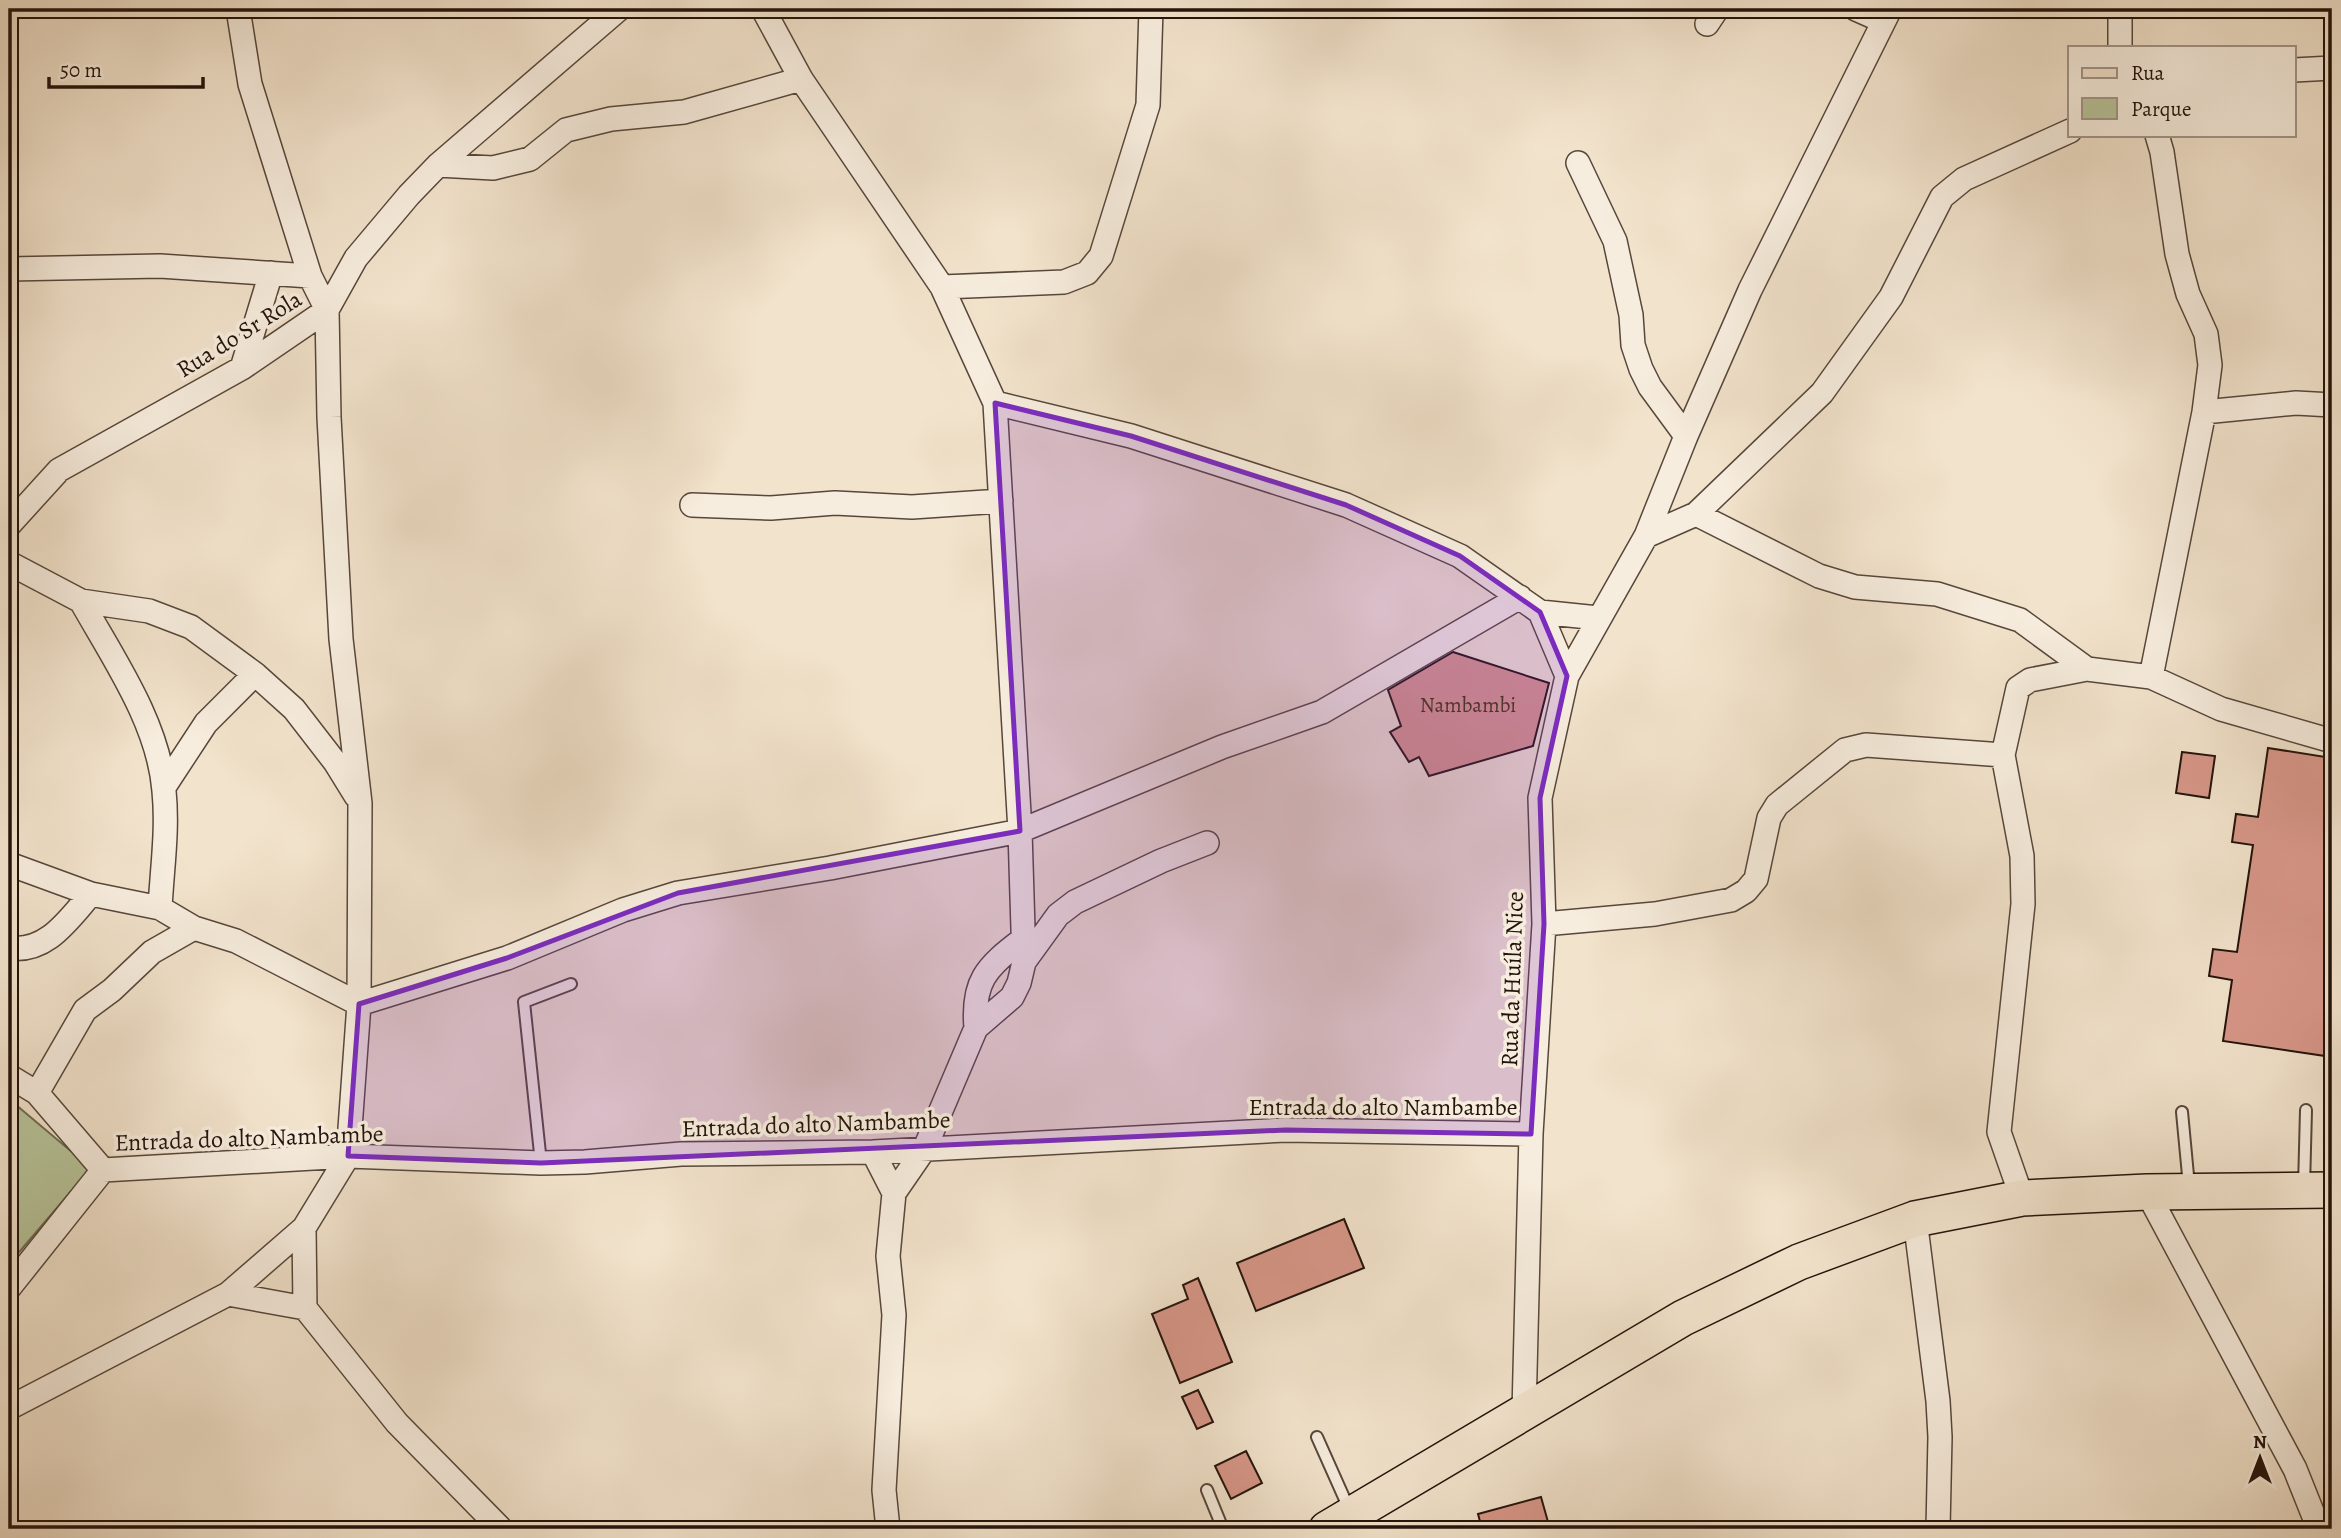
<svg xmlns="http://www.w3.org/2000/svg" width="2341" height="1538" font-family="Alegreya,serif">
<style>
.green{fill:#b7c49a;stroke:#6d6c52;stroke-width:2}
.building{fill:#d89789;stroke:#23130b;stroke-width:2}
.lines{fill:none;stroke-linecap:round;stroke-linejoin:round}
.lane-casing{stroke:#57473b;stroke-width:14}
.street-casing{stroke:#57473b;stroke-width:26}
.primary-casing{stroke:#23130b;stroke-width:38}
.lane{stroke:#f7edde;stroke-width:10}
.street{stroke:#f7edde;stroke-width:23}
.primary{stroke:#f2e3cc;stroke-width:35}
.marked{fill:#7b2cbf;fill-opacity:0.2;stroke:#7b2cbf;stroke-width:5;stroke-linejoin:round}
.labels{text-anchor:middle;stroke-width:7;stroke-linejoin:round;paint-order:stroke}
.number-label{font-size:21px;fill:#50342a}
.street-label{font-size:24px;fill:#23130b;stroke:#f7edde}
</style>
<rect width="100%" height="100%" fill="#f2e3cc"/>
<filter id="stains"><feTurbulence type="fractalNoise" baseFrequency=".00286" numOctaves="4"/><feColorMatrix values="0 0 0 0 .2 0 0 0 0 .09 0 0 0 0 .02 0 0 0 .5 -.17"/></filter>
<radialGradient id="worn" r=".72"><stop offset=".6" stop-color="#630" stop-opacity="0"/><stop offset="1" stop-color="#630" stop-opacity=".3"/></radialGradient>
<path class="green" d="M9,1099L91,1168L9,1264Z"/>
<path class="building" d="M1453,652L1549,683L1533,746L1429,776L1419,757L1409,762L1390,732L1401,726L1388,690Z
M2268,748L2332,758V1057L2223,1041L2232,980L2209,976L2213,949L2237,952L2253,845L2232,842L2236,814L2258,817Z
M2182,752L2215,756L2209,798L2176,793Z
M1344,1219L1364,1268L1256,1311L1237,1263Z
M1198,1278L1232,1362L1180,1383L1152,1314L1188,1299L1183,1285Z
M1198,1390L1213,1422L1197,1429L1182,1397Z
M1246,1451L1262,1483L1231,1499L1215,1466Z
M1541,1497L1550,1529H1482L1478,1514Z"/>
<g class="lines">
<g class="lane-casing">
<path id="lane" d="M2182,1112L2189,1186
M541,1163L524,1002L571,984
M2304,1187L2306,1110
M1317,1437L1350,1511
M1207,1490L1223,1529"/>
</g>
<g class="street-casing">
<path id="street" d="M763,9L801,79L942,287L995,403L1020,831L1024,962L1019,983L1012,997L976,1028L925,1148L894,1193L888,1256L894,1315L884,1490L888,1529
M1856,9L1883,21
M2120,9V47
M1707,24L1717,9
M2294,70L2332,68
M1578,163L1615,241L1631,315L1633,345L1641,369L1650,387L1686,436
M438,165L493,168L530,159L566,130L611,119L684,112L801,79
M9,269L160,266L310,276
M942,287L1064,282L1087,273L1101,256L1148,105L1151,9
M242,368L271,273
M995,403L1131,436L1346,505L1460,556L1540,612L1567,676
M2204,412L2296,403L2332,405
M692,505L771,508L835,503L912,507L1001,501
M1696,514L1819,576L1855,587L1937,594L2020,620L2087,669
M9,525L59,470L242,368L327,310L356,258L409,195L438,165L619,9
M1646,536L1696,514L1822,393L1891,297L1942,197L1964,179L2070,131
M9,563L81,601L149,611L191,627L255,674L294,709L335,762L356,796
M81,601C113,658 159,724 164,791C168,830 162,869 160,908
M1540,612L1598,618
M2151,677L2204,412L2210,365L2206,334L2188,294L2177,254L2162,152L2157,135
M164,787L206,723L255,674
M9,864L91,894L160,908L194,928L236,941L359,1004L507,958L623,910L678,893L830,868L1020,831L1222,747L1322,712L1520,597
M1544,924L1655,914L1731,900L1746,891L1756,879L1769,818L1777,805L1845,750L1866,745L2003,755
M9,948C47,953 68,920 91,894
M1024,962L1058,915L1075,902L1161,861L1207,843
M976,1028C972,982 986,967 1022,940
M9,1076L37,1093L103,1170L9,1288
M37,1093L85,1010L112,990L152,952L194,928
M873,1152L894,1193
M103,1170L348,1156L541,1163L585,1162L681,1154L873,1152L1286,1130L1531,1134
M2147,1192L2295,1469L2319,1529
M2022,1198L1999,1132L2023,904L2022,856L2003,755L2018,688L2030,680L2087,669L2151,677L2221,709L2332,741
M1915,1219L1938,1401L1940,1437L1938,1529
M304,1228L305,1308L397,1423L501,1529
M228,1294L305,1308
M9,1408L228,1294L304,1228L348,1156L359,1004L360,803L341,639L329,417L327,310L310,276L250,84L238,9
M1524,1412L1531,1134L1544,924L1540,798L1567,676L1646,536L1686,436L1750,290L1890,9"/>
</g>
<g class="primary-casing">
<path id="primary" d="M1327,1529L1683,1318L1799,1262L1915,1219L2022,1198L2147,1192L2332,1190"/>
</g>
<use href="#lane" class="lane"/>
<use href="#street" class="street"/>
<use href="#primary" class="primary"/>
</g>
<path class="marked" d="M995,403L1131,436L1346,505L1460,556L1540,612L1567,676L1540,798L1544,924L1531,1134L1286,1130L541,1163L348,1156L359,1004L507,958L678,893L1020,831Z"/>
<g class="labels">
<g class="number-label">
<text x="1468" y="712">Nambambi</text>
</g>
<g class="street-label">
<text transform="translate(239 334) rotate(-32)" y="8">Rua do Sr Rola</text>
<text transform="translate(1512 979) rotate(-88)" y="8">Rua da Huíla Nice</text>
<text x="1383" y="1115">Entrada do alto Nambambe</text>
<text transform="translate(816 1124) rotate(-2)" y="8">Entrada do alto Nambambe</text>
<text transform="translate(249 1138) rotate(-2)" y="8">Entrada do alto Nambambe</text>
</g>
</g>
<rect width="2341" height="1538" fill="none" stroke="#f2e3cc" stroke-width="35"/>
<rect x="10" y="10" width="2320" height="1517" fill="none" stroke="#23130b" stroke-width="3.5"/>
<rect x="18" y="18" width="2306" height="1503" fill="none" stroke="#23130b" stroke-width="2"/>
<rect x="2068" y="46" width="228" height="91" fill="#f7edde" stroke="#a2968a" stroke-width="2"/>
<rect x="2082" y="68" width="35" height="10" fill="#f2e3cc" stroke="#a2968a" stroke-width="2"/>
<text x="2131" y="80" font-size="21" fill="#23130b">Rua</text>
<rect x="2082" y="98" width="35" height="21" fill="#b7c49a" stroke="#a2968a" stroke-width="2"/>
<text x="2131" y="116" font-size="21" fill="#23130b">Parque</text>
<g transform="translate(2260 1458)" stroke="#f7edde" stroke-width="5" paint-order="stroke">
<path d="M0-5L12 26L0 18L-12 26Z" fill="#23130b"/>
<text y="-10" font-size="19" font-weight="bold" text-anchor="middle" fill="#23130b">N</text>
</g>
<path d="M49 77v10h154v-10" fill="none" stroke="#23130b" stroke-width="3.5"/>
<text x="60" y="77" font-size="21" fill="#23130b" stroke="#f7edde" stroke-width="5" paint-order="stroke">50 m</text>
<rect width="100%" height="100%" filter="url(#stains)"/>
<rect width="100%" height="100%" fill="url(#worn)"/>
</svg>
